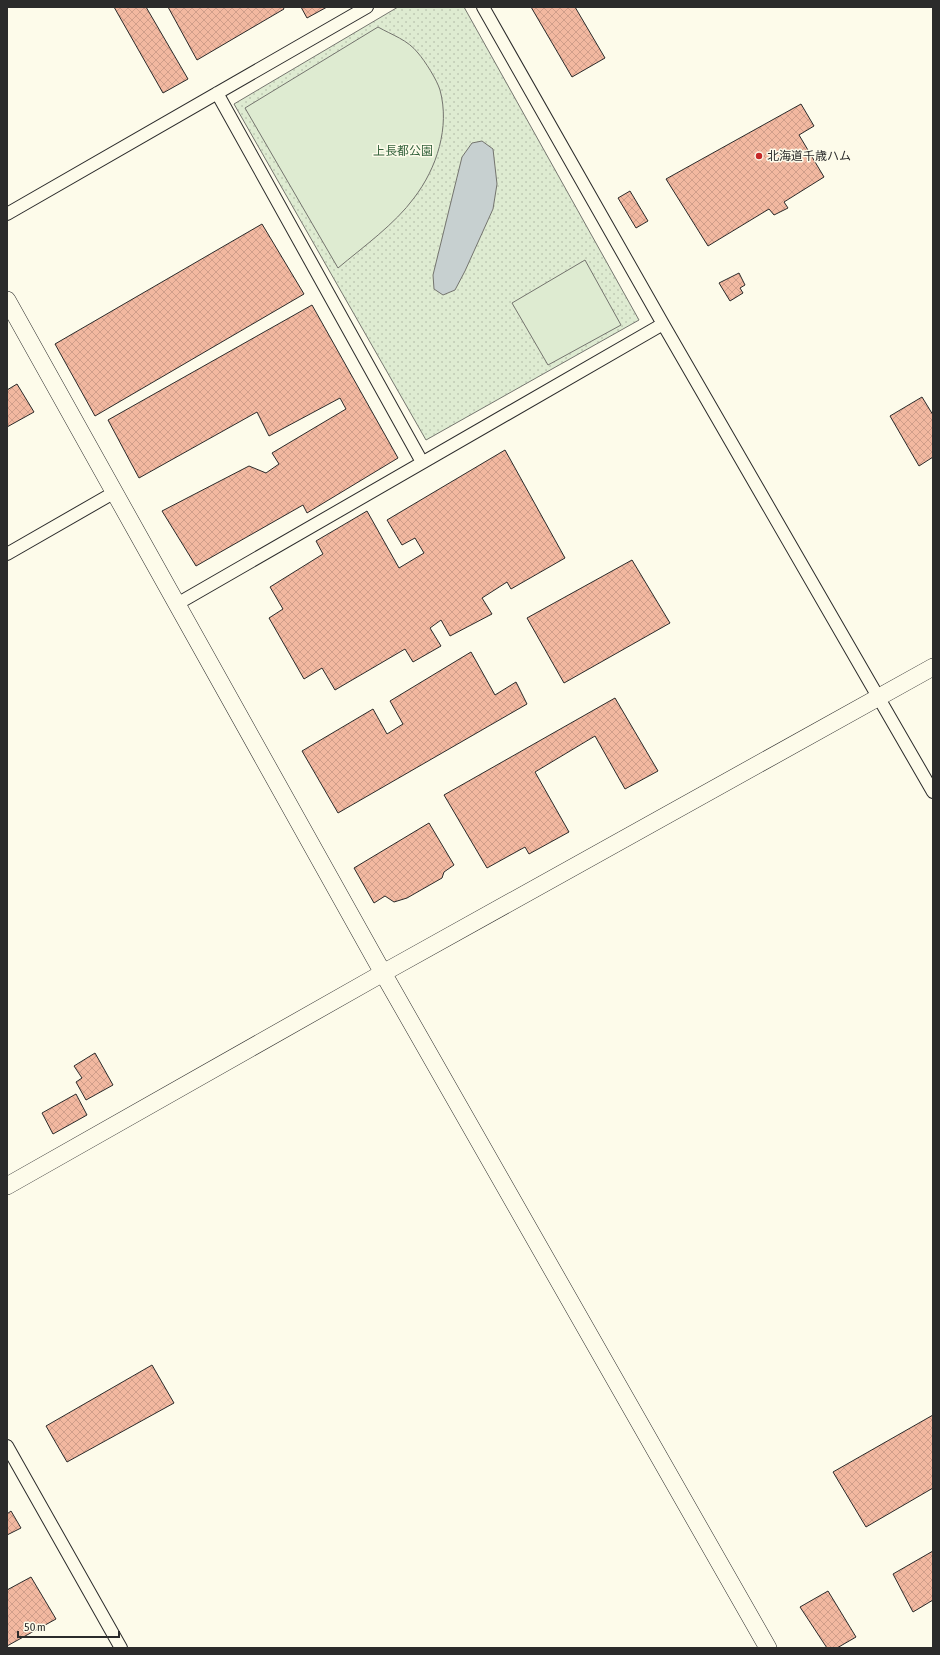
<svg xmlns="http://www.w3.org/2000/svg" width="940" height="1655" font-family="'Asap Condensed','Noto Sans JP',sans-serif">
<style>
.grass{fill:url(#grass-dots);stroke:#74746e}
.pitch{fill:#deebd1;stroke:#74746e}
.water{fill:#c7d0d0;stroke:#74746e}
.building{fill:url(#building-cross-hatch);stroke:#2b2b2b}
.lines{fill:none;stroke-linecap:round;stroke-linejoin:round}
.street-casing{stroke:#2b2b2b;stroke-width:14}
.secondary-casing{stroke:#2b2b2b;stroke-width:18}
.street{stroke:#fdfbea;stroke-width:12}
.secondary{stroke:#fdfbea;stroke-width:17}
.poi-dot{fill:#c62828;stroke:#fdfbea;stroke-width:1.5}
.labels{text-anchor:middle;stroke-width:3;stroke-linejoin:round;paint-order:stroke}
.park-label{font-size:12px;fill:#34623c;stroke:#fdfbea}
.poi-label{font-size:12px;fill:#2b2b2b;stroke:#fdfbea;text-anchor:start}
</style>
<defs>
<pattern id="grass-dots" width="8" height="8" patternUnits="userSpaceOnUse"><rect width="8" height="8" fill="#deebd1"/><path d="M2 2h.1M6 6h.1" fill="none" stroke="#bfcab4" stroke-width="1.8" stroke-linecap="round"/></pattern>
<pattern id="building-cross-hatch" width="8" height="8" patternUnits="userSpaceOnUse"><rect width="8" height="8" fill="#f2b8a0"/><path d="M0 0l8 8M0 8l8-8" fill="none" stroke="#d09e8a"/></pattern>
</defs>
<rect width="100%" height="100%" fill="#fdfbea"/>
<path class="grass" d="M398,7H464L639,320L426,440L234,104Z"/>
<path class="pitch" d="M378,27C392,35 408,40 418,53C425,61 437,80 440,90C450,127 437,168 414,198C395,224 363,247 338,268L245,108Z
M585,260L621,325L548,365L512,303Z"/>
<path class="water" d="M482,141L493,149L497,184L493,209L465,271L455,290L443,295L434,289L433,275L462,157L472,143Z"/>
<path class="building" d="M114,7H146L188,79L163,93Z
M168,7H283L284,9L197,60Z
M301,7H327L307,18Z
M531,7H575L605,58L572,77Z
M801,104L814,126L799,135L824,177L784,202L788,208L774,215L769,209L708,246L666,179Z
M630,191L648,221L636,228L618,198Z
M262,224L304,294L95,416L55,344Z
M739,273L745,285L740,288L743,293L730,301L719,283Z
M312,305L398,458L307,513L303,505L196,566L162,511L249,466L266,473L279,464L272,453L346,409L340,398L269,436L257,412L139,478L108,420Z
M17,384L34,412L7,427V390Z
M922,397L933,415V457L919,466L890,416Z
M505,450L565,558L511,589L507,582L482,598L492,614L450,636L441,620L430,628L441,646L413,662L405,649L335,690L322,668L304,679L269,618L283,609L270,587L323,554L316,541L367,511L399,568L424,553L415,538L402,545L387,520Z
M632,560L670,623L564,683L527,618Z
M471,652L495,695L516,682L527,704L338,813L302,751L373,709L387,734L403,724L390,701Z
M615,698L658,771L625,789L595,736L535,772L569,832L529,854L525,847L487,868L444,795Z
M429,823L454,865L444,872L442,878L407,898L394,902L385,896L374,903L354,868Z
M95,1053L113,1085L86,1100L76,1082L82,1078L74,1066Z
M76,1094L87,1115L53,1134L42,1113Z
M152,1365L174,1403L67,1462L46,1426Z
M933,1415V1488L866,1527L833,1472Z
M11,1511L21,1528L7,1535V1514Z
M933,1551V1600L913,1612L893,1574Z
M31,1577L56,1619L7,1646V1590Z
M828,1591L856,1637L837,1648H827L800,1607Z"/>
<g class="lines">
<g class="street-casing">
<path id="street" d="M483,7L663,324L933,792
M217,93L422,462
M7,214L367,7
M7,554L115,492
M177,604L663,324
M7,1446L121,1648"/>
</g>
<g class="secondary-casing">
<path id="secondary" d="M7,300L383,973L768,1648
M7,1186L383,973L933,667"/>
</g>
<use href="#street" class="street"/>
<use href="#secondary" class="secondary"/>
</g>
<circle class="poi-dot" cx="759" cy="156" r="4"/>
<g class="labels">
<g class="park-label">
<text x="403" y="155">上長都公園</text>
</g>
<g class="poi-label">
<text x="767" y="160">北海道千歳ハム</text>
</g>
</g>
<rect width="940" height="1655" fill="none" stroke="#2b2b2b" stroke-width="16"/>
<path d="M18 1631v6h101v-6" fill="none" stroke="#2b2b2b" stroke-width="2"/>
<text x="24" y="1631" font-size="12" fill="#2b2b2b" stroke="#fdfbea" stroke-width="3" paint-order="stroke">50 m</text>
</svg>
